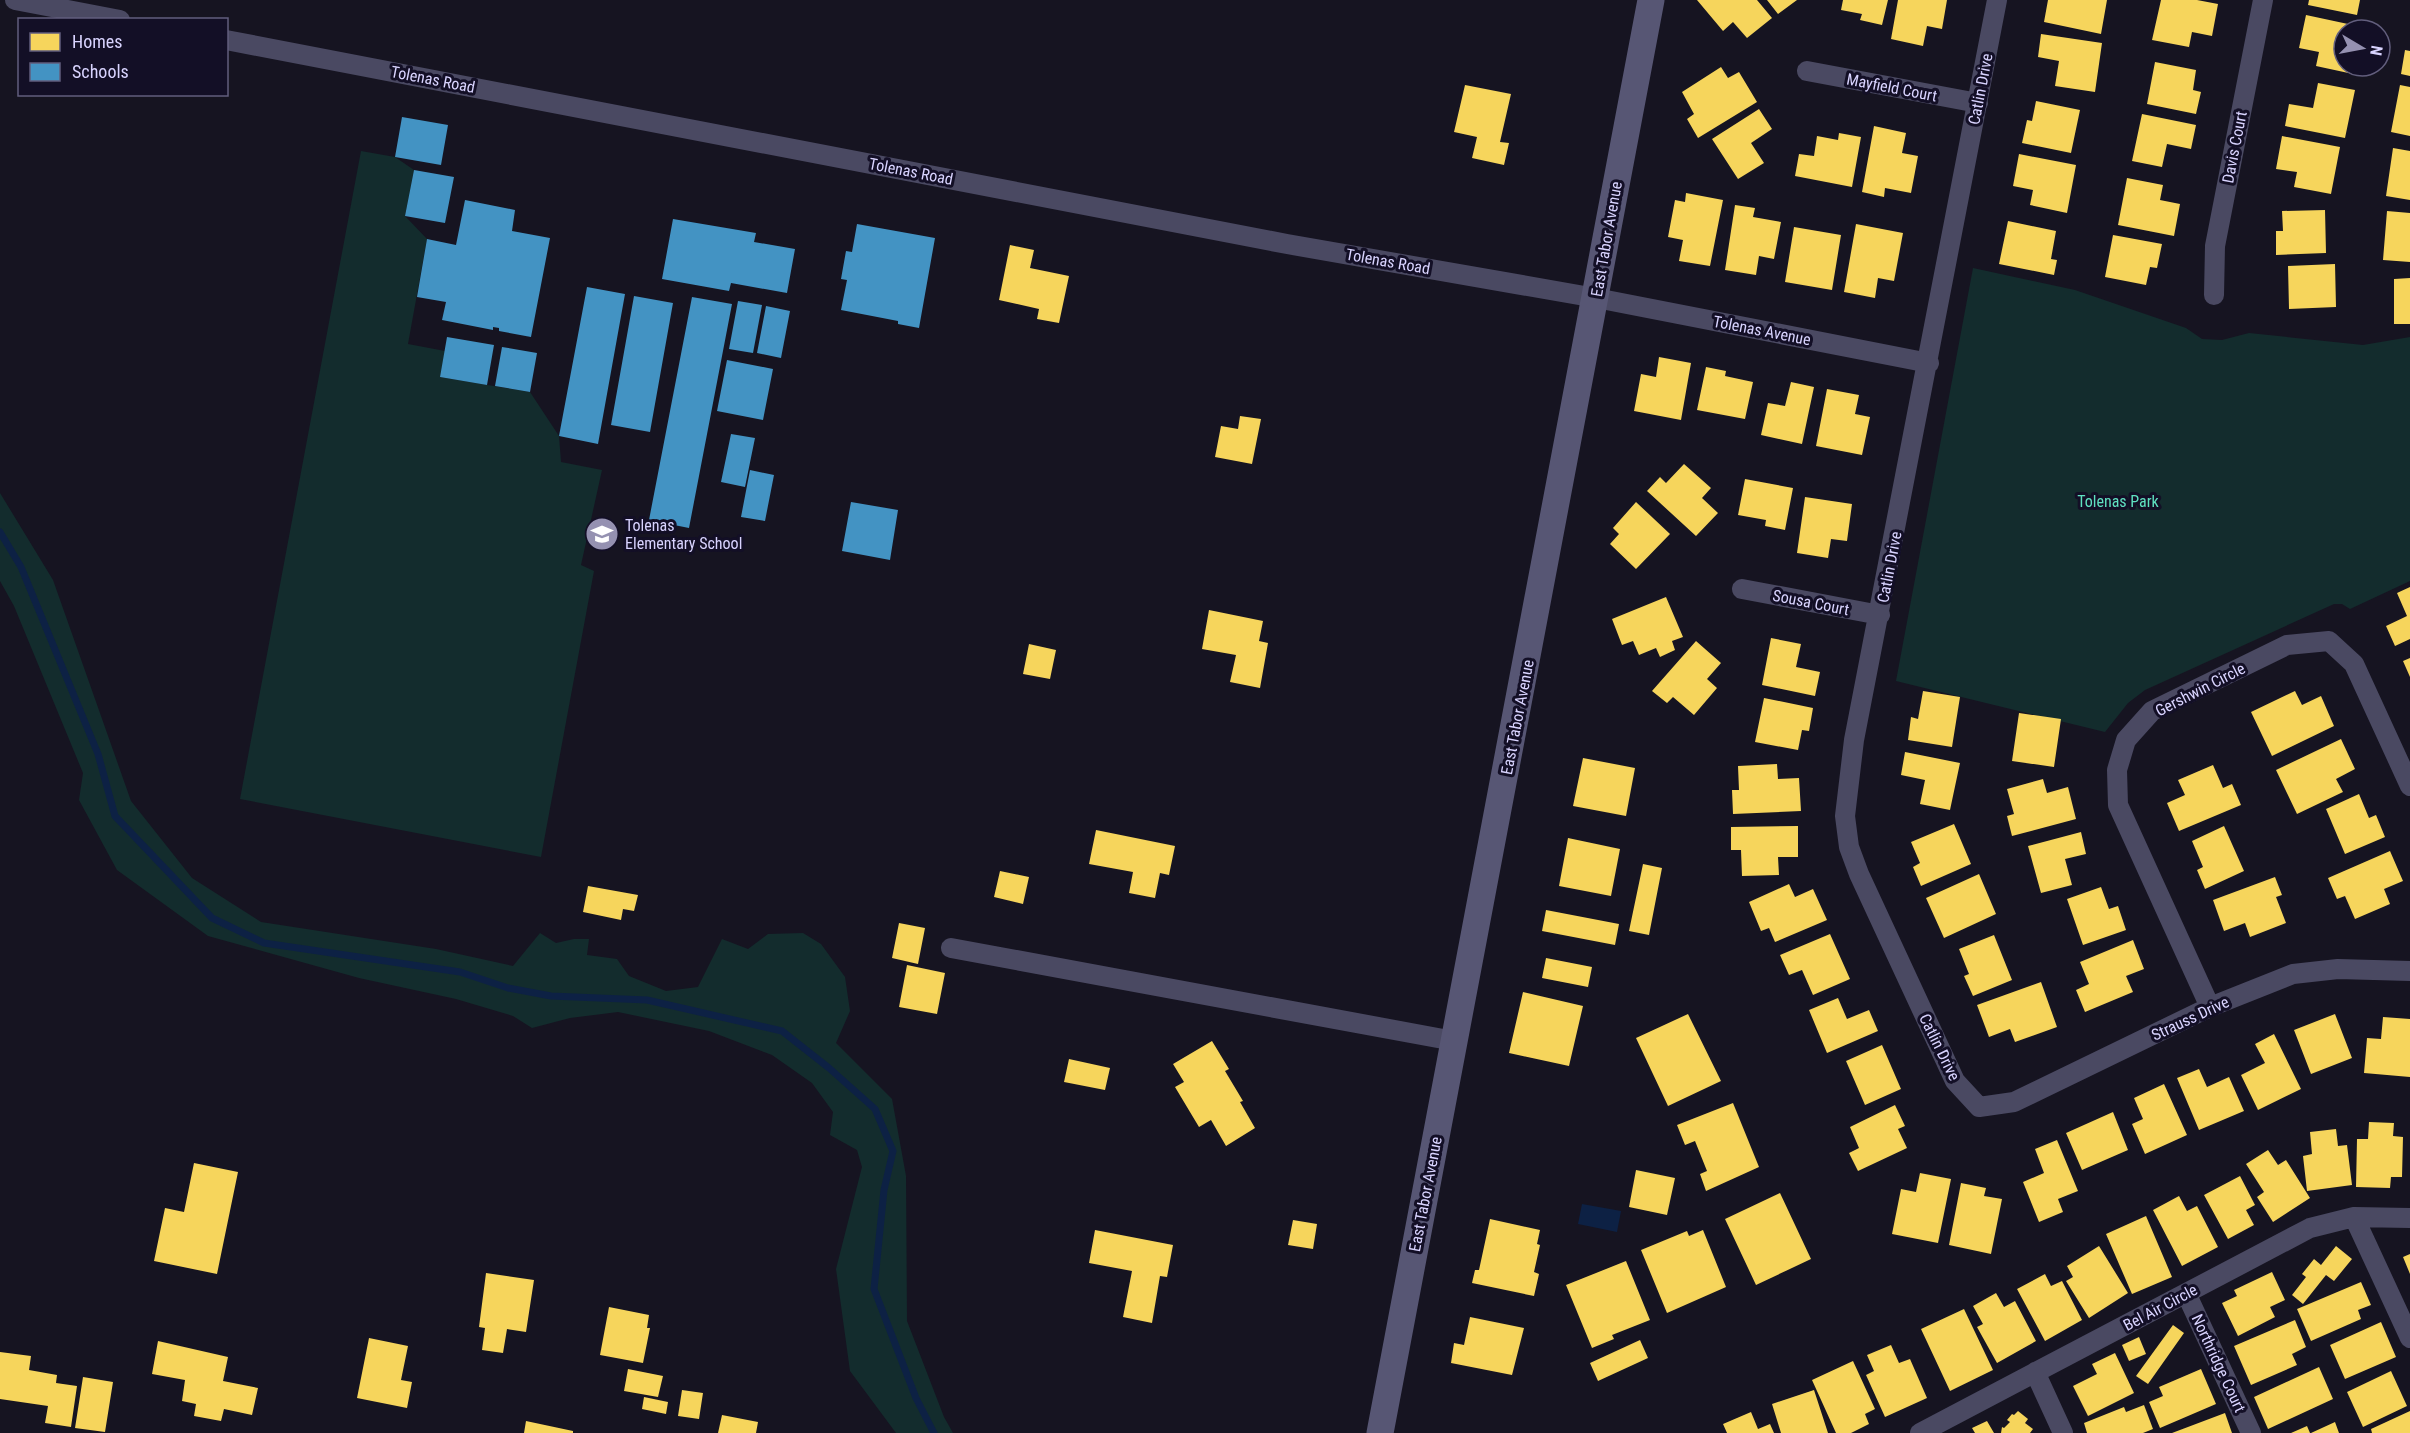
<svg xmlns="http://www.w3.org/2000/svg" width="2410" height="1433" font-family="'Roboto Condensed',sans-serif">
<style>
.green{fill:#132c2d}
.water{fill:#0d2144}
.homes{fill:#f6d55c}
.schools{fill:#4393c3}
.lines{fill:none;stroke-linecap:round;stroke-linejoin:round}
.stream{stroke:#0d2144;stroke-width:7}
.minor{stroke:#4a4962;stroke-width:20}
.secondary{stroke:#575674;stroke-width:27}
.labels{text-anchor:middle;stroke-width:6;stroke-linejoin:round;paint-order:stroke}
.street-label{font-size:16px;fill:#d9d4ff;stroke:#130f26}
.park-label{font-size:16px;fill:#5fe0c0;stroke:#130f26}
.poi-label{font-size:16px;fill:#d9d4ff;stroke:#130f26;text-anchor:start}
</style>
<rect width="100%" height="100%" fill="#161421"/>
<path class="green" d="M361,151L395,157L414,170L405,216L427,239L408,344L445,351L440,377L530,392L559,436L561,462L602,470L581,565L594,571L541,857L240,799Z
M1973,268L2075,290L2186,328L2202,339L2222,340L2249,333L2363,345L2410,337V581L2350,609L2342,604H2334L2145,690L2128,703L2105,732L1896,681Z
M0,493L53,580L131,801L192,878L261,922L436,949L513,966L540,933L556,943L574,939H589L587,955L617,959L629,976L666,991L698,987L722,939L748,949L768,934L803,933L821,944L845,977L850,1011L836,1043L892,1099L906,1176L907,1321L944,1417L953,1433H896L850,1371L836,1269L862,1167L857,1150L830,1135L833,1112L812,1083L772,1055L709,1031L618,1012L570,1018L532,1028L513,1016L456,999L359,978L208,936L117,870L79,800L83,773L14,606L0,581Z"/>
<path class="water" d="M1582,1204L1621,1211L1617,1232L1578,1224Z"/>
<path class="homes" d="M1697,0H1757L1772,18L1747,38L1733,22L1723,31Z
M1767,0H1797L1778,14Z
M1843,0H1888L1882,25L1860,20L1862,14L1841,10Z
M1898,0H1947L1942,29L1927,26L1923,46L1891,39Z
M2048,0H2107L2101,34L2044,22Z
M2161,0H2197L2218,4L2212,36L2192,32L2189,47L2152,40Z
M2309,0H2360L2357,15L2308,5Z
M2306,15L2362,27V30H2344V66H2355L2353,74L2316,66L2319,52L2299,48Z
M2041,34L2102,43L2095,92L2055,86L2059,61L2038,57Z
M2405,50L2410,51V76L2401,74Z
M2155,62L2196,70L2193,90L2201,92L2196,114L2147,104Z
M1721,67L1728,78L1739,72L1757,102L1698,138L1687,119L1694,114L1682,92Z
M2318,83L2355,90L2345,138L2285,126L2289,104L2313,108Z
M1465,85L1511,94L1500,142L1509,143L1504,165L1472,158L1477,137L1454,132Z
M2400,85L2410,87V136L2391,132Z
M2036,101L2080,110L2071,153L2022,143L2027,120L2032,121Z
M1759,109L1772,129L1751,143L1764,163L1738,179L1712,139Z
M2142,114L2196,125L2191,149L2167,144L2162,167L2132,161Z
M1874,126L1906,133L1902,153L1918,156L1911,193L1885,188L1884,197L1862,192Z
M1839,133L1861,137L1852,187L1795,176L1799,154L1814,156L1817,136L1838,140Z
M2282,136L2340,147L2331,194L2294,187L2297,172L2276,169Z
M2393,148L2410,151V200L2386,196Z
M2019,154L2076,165L2067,213L2030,205L2033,190L2013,186Z
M2127,178L2163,185L2160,200L2180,204L2174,236L2118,225Z
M1686,193L1723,200L1710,266L1679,261L1683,240L1668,237L1675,200L1685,202Z
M1735,205L1755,208L1753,217L1781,222L1774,259L1759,256L1756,275L1725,270Z
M2325,210L2326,253L2276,255V231H2283L2282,211Z
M2387,211L2410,213V262L2383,260Z
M2008,221L2056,231L2051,259L2057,260L2054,275L1999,264Z
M1856,224L1903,233L1894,281L1878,278L1875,298L1844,292Z
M1794,227L1841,235L1832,290L1785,282Z
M2113,235L2162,244L2157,268L2150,267L2146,285L2105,277Z
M1010,245L1034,250L1030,268L1069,276L1059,323L1037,319L1039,309L999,300Z
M2335,264L2336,307L2289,309L2288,266Z
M2410,278V324H2394V279Z
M1659,357L1691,363L1681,420L1634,411L1641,374L1656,377Z
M1706,367L1726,371L1725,376L1753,382L1745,419L1697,410Z
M1791,382L1814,387L1802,444L1761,435L1768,403L1785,406Z
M1827,389L1859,395L1855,414L1870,417L1862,455L1816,446Z
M1240,416L1261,419L1252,464L1215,457L1221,426L1238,429Z
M1684,464L1711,488L1702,498L1718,513L1696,536L1647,491L1660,477L1666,483Z
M1745,479L1793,488L1785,530L1765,526L1766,520L1738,515Z
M1805,497L1852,504L1847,541L1831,539L1828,558L1797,553Z
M1636,502L1670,534L1636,569L1610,544L1619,534L1613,528Z
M2410,587V639L2395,646L2386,626L2407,616L2397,593Z
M1666,597L1683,637L1672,641L1675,650L1660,657L1656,648L1639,655L1633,641L1622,645L1612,619Z
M1209,610L1263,621L1259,641L1268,643L1260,688L1230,682L1236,655L1202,649Z
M1771,638L1801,644L1796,667L1820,672L1815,696L1762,685Z
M1696,641L1721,663L1707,679L1717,688L1694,715L1673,697L1667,703L1652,691Z
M1029,644L1056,650L1050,679L1023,674Z
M2410,658V677L2403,661Z
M1923,691L1960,697L1952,747L1908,740L1911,717L1918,719Z
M2295,691L2302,705L2321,696L2334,726L2272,756L2251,712Z
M1764,698L1813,708L1809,731L1802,730L1798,750L1755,742Z
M2019,713L2061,719L2054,767L2012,761Z
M2341,739L2355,769L2336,779L2343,792L2297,814L2276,770Z
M1905,752L1960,763L1950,810L1920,804L1925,780L1901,775Z
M1583,758L1635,768L1626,816L1573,806Z
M1777,764L1778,779L1799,778L1801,811L1733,814L1732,790H1739L1738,766Z
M2213,765L2223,788L2232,784L2241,805L2179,831L2167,803L2185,795L2178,780Z
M2043,779L2047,793L2068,787L2076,819L2012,836L2007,816L2014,814L2007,789Z
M2359,794L2369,818L2376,815L2385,837L2345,854L2326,809Z
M1954,824L1971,864L1921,886L1913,867L1920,863L1911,842Z
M1798,826V857H1778L1779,875L1742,876L1741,850H1731V827Z
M2224,826L2244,871L2205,889L2197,870L2203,867L2192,841Z
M1096,830L1175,846L1169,875L1160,873L1155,898L1129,893L1133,872L1089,864Z
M2081,832L2086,854L2065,859L2072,885L2041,893L2028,846Z
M1568,838L1620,849L1611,896L1559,886Z
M2390,851L2403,881L2384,889L2390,904L2355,919L2345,896L2337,899L2328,878Z
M1643,864L1662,868L1649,935L1629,931Z
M1000,871L1029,877L1023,904L994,897Z
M1979,874L1996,914L1944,938L1926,898Z
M2275,877L2282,895L2276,897L2286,923L2250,937L2245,923L2224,931L2213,900Z
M1789,884L1795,897L1813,889L1827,920L1775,942L1769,928L1761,931L1749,902Z
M588,886L638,895L634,911L623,909L621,920L583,912Z
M2101,887L2109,909L2118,906L2126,930L2083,945L2067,899Z
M1546,910L1619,924L1615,945L1542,931Z
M899,923L925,928L918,964L892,958Z
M1830,934L1850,979L1813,995L1802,970L1789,975L1780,955Z
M1994,935L2012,980L1973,996L1964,976L1969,974L1959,949Z
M2133,940L2144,969L2126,976L2133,992L2085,1012L2076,990L2089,984L2080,962Z
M1546,958L1592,967L1588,987L1542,978Z
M907,965L945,973L937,1014L899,1007Z
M2041,982L2057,1027L2015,1042L2010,1029L1989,1037L1977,1005Z
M1523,992L1583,1006L1569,1066L1509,1053Z
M1838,998L1847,1019L1869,1010L1878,1031L1827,1053L1809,1010Z
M1688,1014L1721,1081L1668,1106L1636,1038Z
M2335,1014L2352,1058L2311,1074L2294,1030Z
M2383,1017L2410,1019V1077L2364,1073L2367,1038L2381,1039Z
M2274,1034L2301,1089L2258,1110L2241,1075L2265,1063L2255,1044Z
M1212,1041L1229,1069L1225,1071L1243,1101L1240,1102L1255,1128L1226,1146L1211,1120L1199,1127L1175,1087L1184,1082L1173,1064Z
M1882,1045L1901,1089L1865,1105L1846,1061Z
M1069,1059L1110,1068L1105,1090L1064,1082Z
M2199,1069L2207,1087L2229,1077L2244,1111L2199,1130L2177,1078Z
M2164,1084L2187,1135L2145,1154L2132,1124L2143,1119L2134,1098Z
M1733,1103L1759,1167L1706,1191L1700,1174L1707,1171L1695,1141L1685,1145L1677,1125Z
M1895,1105L1905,1126L1898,1129L1907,1148L1858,1171L1849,1153L1859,1148L1850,1127Z
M2113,1112L2128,1150L2082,1170L2066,1133Z
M2369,1122L2394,1123L2393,1136L2403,1137L2402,1177H2391L2390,1188L2356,1187L2357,1139H2368Z
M2336,1129L2338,1146L2347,1145L2352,1185L2307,1191L2303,1156L2312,1154L2310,1132Z
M2057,1140L2078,1191L2058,1199L2063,1212L2039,1222L2023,1182L2044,1173L2035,1149Z
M2268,1150L2278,1165L2286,1160L2310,1198L2273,1222L2257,1197L2264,1192L2246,1164Z
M194,1163L238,1172L217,1274L154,1261L165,1208L184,1212Z
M1636,1170L1675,1178L1667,1215L1629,1207Z
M1920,1173L1951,1179L1938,1243L1892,1234L1901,1189L1916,1192Z
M2240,1176L2255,1205L2246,1210L2254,1225L2228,1239L2204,1195Z
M1961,1183L1986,1188L1984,1196L2002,1199L1991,1254L1949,1245Z
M1780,1193L1811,1259L1756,1285L1725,1219Z
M2179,1196L2187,1211L2197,1206L2218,1247L2182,1266L2153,1210Z
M2146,1216L2172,1277L2132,1294L2106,1234Z
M1490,1219L1540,1230L1537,1244L1540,1245L1534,1272L1539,1274L1534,1296L1472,1283L1475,1270H1479Z
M1293,1220L1317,1224L1313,1249L1288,1245Z
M1095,1230L1173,1245L1167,1277L1160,1276L1152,1323L1123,1317L1132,1271L1089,1263Z
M1703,1230L1726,1287L1667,1313L1641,1250L1687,1231L1689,1236Z
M2099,1246L2128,1293L2089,1318L2066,1281L2073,1277L2067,1266Z
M2336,1246L2352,1259L2334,1281L2326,1275L2303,1304L2292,1295L2306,1277L2302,1274L2314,1259L2321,1265Z
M2410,1254V1274L2403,1257Z
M1626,1261L1650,1320L1612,1335L1614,1339L1592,1348L1566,1285Z
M2272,1272L2285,1300L2270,1307L2275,1317L2238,1336L2222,1303L2237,1296L2234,1290Z
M486,1273L534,1280L526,1332L507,1329L503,1353L482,1350L485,1328L479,1327Z
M2045,1274L2051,1286L2062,1281L2082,1320L2045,1341L2017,1289Z
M2361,1282L2371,1305L2358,1310L2361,1319L2311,1341L2297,1309Z
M1996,1293L2004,1307L2015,1301L2036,1341L1997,1363L1977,1327L1983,1324L1973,1306Z
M609,1307L649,1315L647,1328H650L643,1363L600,1355Z
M1964,1309L1993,1370L1950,1391L1921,1329Z
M1470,1317L1524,1328L1512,1375L1451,1363L1454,1343L1464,1345Z
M2295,1320L2306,1347L2292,1354L2297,1365L2251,1385L2234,1346Z
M2381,1322L2396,1357L2345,1379L2330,1345Z
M2173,1325L2184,1333L2148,1384L2136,1376Z
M2139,1337L2146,1354L2129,1361L2122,1345Z
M369,1338L408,1346L401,1380L412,1382L407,1408L357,1398Z
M1640,1340L1648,1358L1598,1381L1590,1363Z
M158,1341L228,1357L223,1381L258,1388L252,1415L224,1409L221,1421L194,1416L196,1404L182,1401L185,1380L152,1374Z
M1891,1345L1899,1363L1910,1359L1927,1398L1885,1417L1866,1375L1874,1371L1867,1355Z
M0,1352L31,1356L29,1370L57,1375L56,1383L77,1386L71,1427L45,1423L48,1406L0,1399Z
M2115,1353L2134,1393L2088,1416L2073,1386L2097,1374L2092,1364Z
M1853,1361L1875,1409L1865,1414L1869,1424L1851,1433H1836L1812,1380Z
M2319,1367L2333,1399L2268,1429L2254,1397Z
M628,1369L663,1376L658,1397L624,1391Z
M2201,1369L2216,1404L2160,1428L2149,1402L2163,1396L2159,1387Z
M2391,1371L2407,1406L2363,1427L2347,1392Z
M83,1377L113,1382L105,1432L75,1428Z
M682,1390L703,1393L699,1419L678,1416Z
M1814,1390L1828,1433H1781L1772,1404Z
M644,1397L668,1402L666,1414L642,1409Z
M2144,1405L2153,1429L2143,1433H2087L2084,1423L2124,1407L2126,1412Z
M2018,1411L2028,1419L2025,1423L2033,1429L2030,1433H2001L2002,1427L2004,1428L2010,1422L2007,1420L2012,1414L2014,1415Z
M2410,1411V1433H2372L2371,1429Z
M1751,1412L1758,1429L1770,1424L1774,1433H1727L1723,1424Z
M2225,1413L2232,1433H2172Z
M722,1415L758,1422L756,1433H718Z
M526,1421L573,1431V1433H524Z
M1987,1421L1994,1433H1975L1972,1428Z
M2335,1422L2339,1433H2311Z
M2307,1426L2310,1433H2291Z"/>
<path class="schools" d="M402,117L448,125L441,165L395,157Z
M414,170L454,177L445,223L405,216Z
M465,200L515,210L512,231L550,238L531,337L499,331V328L493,327V330L442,320L446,302L417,297L427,239L456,245Z
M673,219L756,233L754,242L795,249L787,293L731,283L729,291L662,279Z
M857,224L935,238L919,328L898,324V321L841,310L847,280L841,279L846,251L852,252Z
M587,287L625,294L598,444L559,436Z
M634,296L673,303L650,432L611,425Z
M692,297L732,304L689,528L649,520Z
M738,301L762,305L753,353L729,349Z
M766,306L790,311L781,358L757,353Z
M447,337L494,345L487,385L440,377Z
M502,347L537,353L530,392L495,386Z
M727,360L773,369L763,420L717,411Z
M731,434L755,438L745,487L721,482Z
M750,470L774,475L765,521L741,517Z
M851,502L898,510L890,560L842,551Z"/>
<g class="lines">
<path class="stream" d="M0,532L21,567L98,754L115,816L212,918L264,943L460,972L508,988L551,996L647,1000L782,1031L829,1068L875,1109L893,1151L884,1190L874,1289L916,1398L934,1433"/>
<path class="minor" d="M15,0L120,20
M1997,0L1854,740L1845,816L1849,847L1859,874L1955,1081L1979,1107L2014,1102L2210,1007L2293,974L2338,969L2410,971
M226,40L1287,244L1596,298L1929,363
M1807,71L1978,103
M2214,295L2215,246L2263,0
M1742,589L1880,615
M951,948L1454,1041
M2210,1007L2118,805L2117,770L2126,740L2152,711L2287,645L2329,641L2354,664L2410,786
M2354,1217L2410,1338
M2186,1293L2251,1433
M2035,1372L2063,1433
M1920,1433L2310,1228L2354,1217L2410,1218"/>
<path class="secondary" d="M1380,1433L1651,0"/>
</g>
<defs>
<g id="school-disc" transform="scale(1.725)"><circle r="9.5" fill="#9591b1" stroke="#130f26"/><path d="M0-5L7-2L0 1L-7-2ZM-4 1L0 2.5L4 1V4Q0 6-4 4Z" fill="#fff"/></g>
</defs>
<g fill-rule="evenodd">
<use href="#school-disc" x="602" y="534"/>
</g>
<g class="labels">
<g class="street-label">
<text transform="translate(433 79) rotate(11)" y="6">Tolenas Road</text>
<text transform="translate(1892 87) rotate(11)" y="6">Mayfield Court</text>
<text transform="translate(1980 89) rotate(-79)" y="6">Catlin Drive</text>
<text transform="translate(2234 147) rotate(-79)" y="6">Davis Court</text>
<text transform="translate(911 171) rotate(11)" y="6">Tolenas Road</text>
<text transform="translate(1606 239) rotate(-80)" y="6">East Tabor Avenue</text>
<text transform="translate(1388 261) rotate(10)" y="6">Tolenas Road</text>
<text transform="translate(1762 330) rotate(11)" y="6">Tolenas Avenue</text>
<text transform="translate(1889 567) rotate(-79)" y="6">Catlin Drive</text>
<text transform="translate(1811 602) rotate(11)" y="6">Sousa Court</text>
<text transform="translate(2200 689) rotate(-27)" y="6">Gershwin Circle</text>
<text transform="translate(1517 717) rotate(-79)" y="6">East Tabor Avenue</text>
<text transform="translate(2190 1018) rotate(-25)" y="6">Strauss Drive</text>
<text transform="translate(1940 1047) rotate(64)" y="6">Catlin Drive</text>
<text transform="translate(1425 1194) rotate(-79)" y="6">East Tabor Avenue</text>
<text transform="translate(2160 1307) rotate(-28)" y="6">Bel Air Circle</text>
<text transform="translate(2219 1363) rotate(65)" y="6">Northridge Court</text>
</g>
<g class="park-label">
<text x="2118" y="507">Tolenas Park</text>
</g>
<g class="poi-label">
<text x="625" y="531">Tolenas<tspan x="625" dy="18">Elementary School</tspan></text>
</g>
</g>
<rect x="18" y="18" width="210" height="78" fill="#130f26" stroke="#625e7d" stroke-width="1.5"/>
<rect x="30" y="33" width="30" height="18" fill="#f6d55c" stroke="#625e7d" stroke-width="1.5"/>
<text x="72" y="48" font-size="18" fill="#d9d4ff">Homes</text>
<rect x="30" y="63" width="30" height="18" fill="#4393c3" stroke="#625e7d" stroke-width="1.5"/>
<text x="72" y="78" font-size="18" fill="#d9d4ff">Schools</text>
<g transform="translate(2362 48) rotate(100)"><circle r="28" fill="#130f26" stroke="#625e7d" stroke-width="1.5"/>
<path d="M0-4.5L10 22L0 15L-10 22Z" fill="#9591b1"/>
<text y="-9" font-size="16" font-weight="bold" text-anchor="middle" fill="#d9d4ff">N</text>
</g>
</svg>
